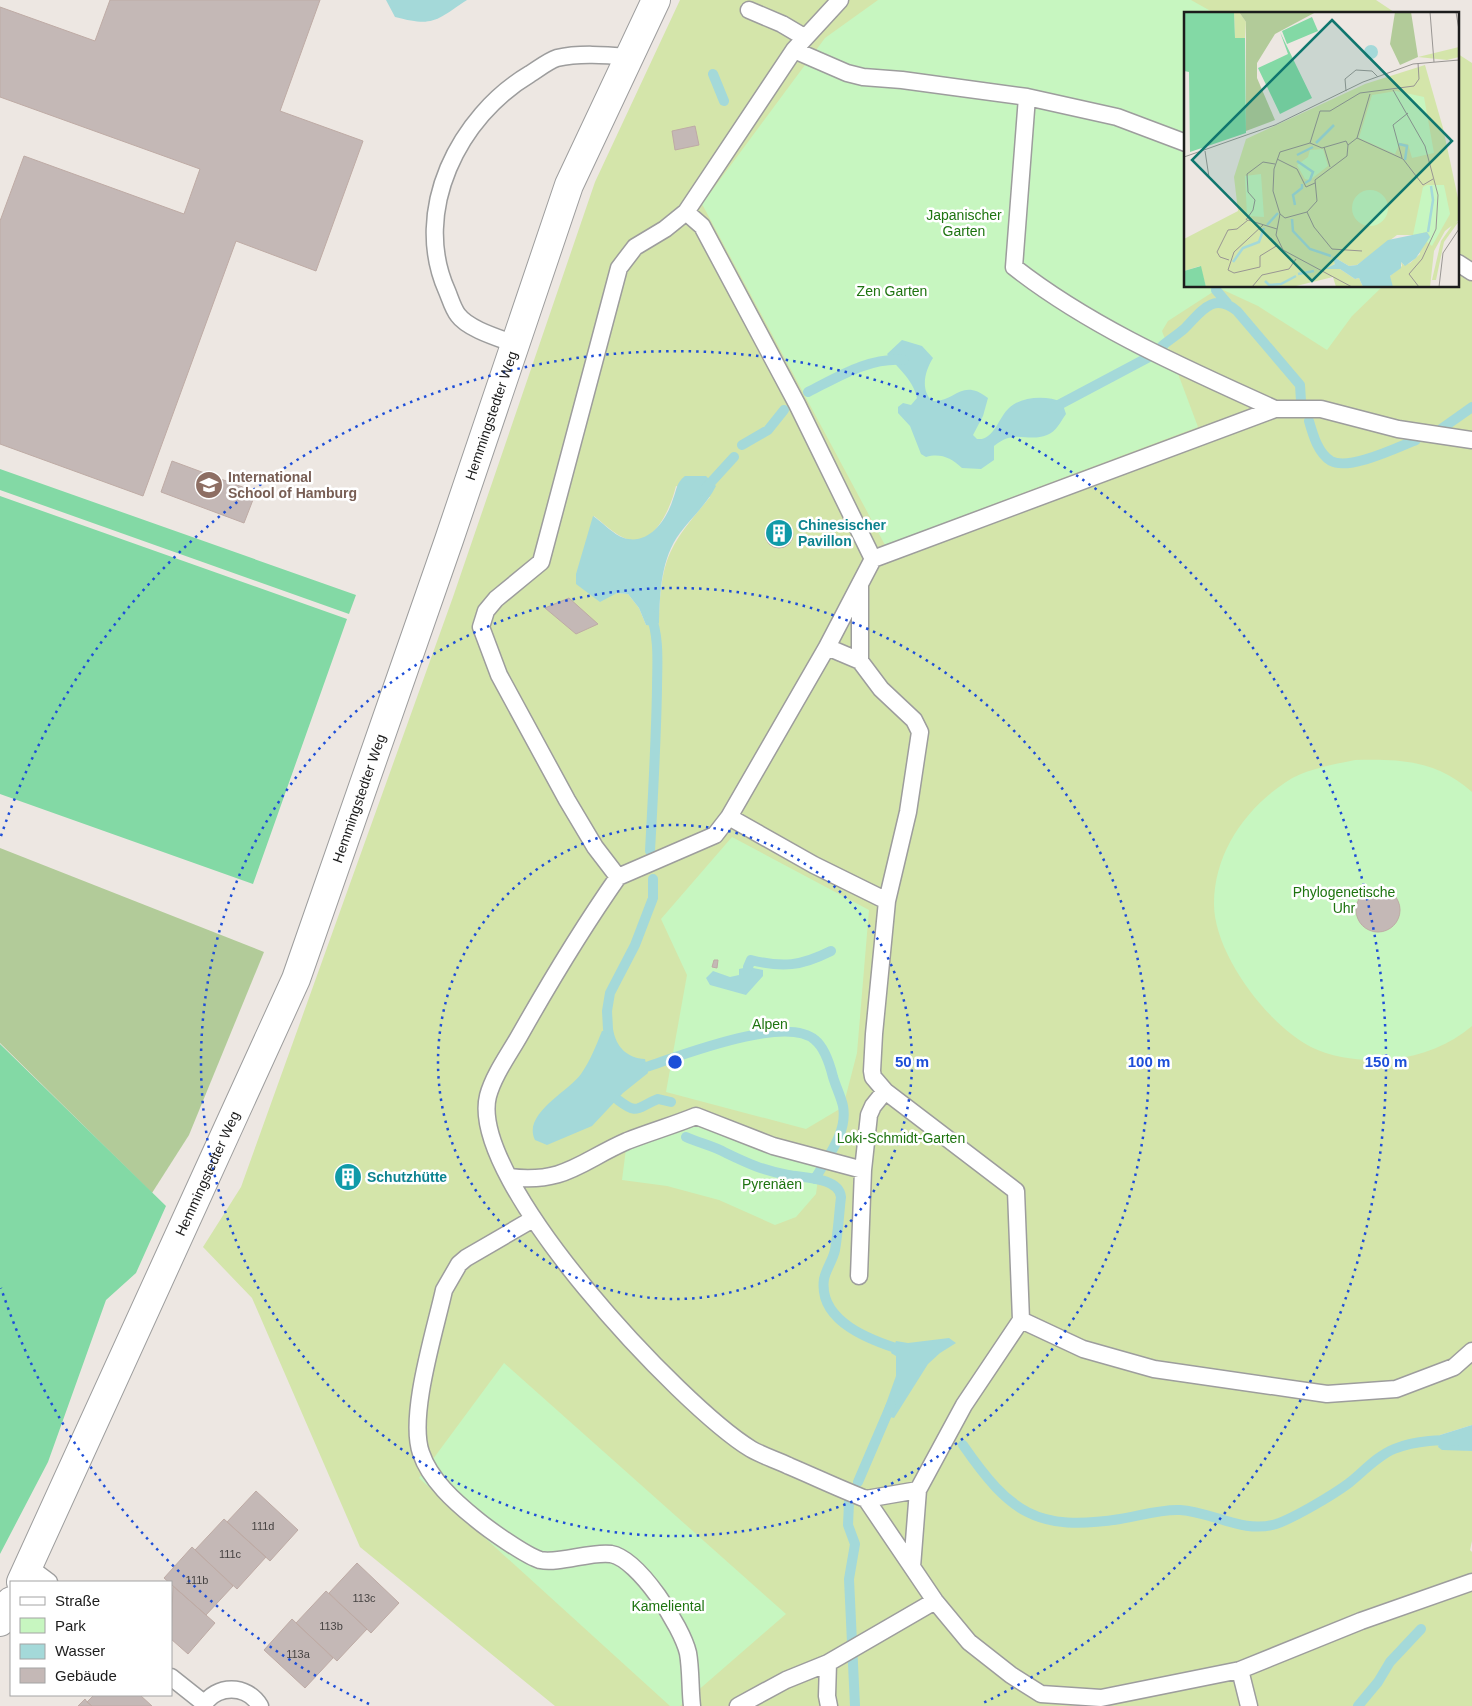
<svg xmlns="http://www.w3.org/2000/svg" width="1472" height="1706" font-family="Arial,sans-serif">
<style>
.grass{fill:#d4e5aa;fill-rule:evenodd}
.forest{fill:#b2cb99}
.park{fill:#c7f6c0}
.pitch{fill:#83d9a5}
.water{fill:#a4d9d9}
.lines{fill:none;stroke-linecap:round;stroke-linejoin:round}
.stream{stroke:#a4d9d9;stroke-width:10}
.building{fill:#c4b8b6;stroke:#beaba5}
.lane-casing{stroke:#9d9d9d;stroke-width:19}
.street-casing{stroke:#9d9d9d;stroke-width:30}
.lane{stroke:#fff;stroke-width:16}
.street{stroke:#fff;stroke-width:28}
.ring{fill:none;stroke:#1d4ed8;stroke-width:2.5;stroke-dasharray:2.5 5}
.labels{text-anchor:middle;stroke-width:5;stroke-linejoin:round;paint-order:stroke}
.number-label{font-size:11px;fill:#464342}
.park-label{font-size:14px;fill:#1e7410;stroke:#fff}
.street-label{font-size:14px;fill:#1c1c1c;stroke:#fff}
.education-label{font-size:14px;font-weight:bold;fill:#785e54;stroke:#fff;text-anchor:start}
.culture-label{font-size:14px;font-weight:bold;fill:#0d838f;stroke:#fff;text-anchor:start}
.inset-river{fill:none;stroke:#a4d9d9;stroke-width:2.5}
.inset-road{fill:none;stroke:#999693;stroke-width:1}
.view{fill:#0f766e;fill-opacity:0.15;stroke:#0f766e;stroke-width:2.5}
.inset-edge{fill:none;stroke:#1c1c1c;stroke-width:2.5}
.centre{fill:#1d4ed8;stroke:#fff;stroke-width:2.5}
.ring-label{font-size:15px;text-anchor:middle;font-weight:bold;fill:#1d4ed8;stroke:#fff;stroke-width:5;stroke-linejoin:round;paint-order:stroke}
</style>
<rect width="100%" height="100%" fill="#ede7e2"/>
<path class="grass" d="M680,0H1376L1397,14H1186V286H1458V54L1472,63V1425L1440,1435L1438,1447L1472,1451V1541L1470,1550L1472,1552V1706H555L360,1547L252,1298L203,1247L241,1187L453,597L595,182ZM676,486L710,497C669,546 661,557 659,623L646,625L639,608L628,594L617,593L607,596L594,516C603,523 612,532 622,537C652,553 671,508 676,486Z"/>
<path class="forest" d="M0,848L264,952L189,1135L152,1193L0,1043Z"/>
<path class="park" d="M878,0H1191L1216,14H1186V286H1383L1352,316L1327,350L1258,306L1219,288L1168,321L1162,331L1198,427L885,545L702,204L825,38Z
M1355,760C1400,759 1436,760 1472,792V1026C1450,1045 1421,1056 1393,1059C1366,1062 1336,1059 1311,1047C1268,1025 1214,954 1214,904C1214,853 1245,809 1286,782C1305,769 1332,765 1355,760Z
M732,837L869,910L857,1053L843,1107L806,1129L666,1092L687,975L661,919Z
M696,1116L820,1164L816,1194L796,1217L775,1225L719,1200L667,1186L622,1180L627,1141Z
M504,1363L786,1614L680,1706H670L419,1478Z"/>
<path class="pitch" d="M0,469L356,595L349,614L0,490Z
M0,496L347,619L253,884L0,794Z
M0,1044L166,1206L136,1273L106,1300L48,1462L0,1554Z"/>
<path class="water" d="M386,0H467C435,21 434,27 395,17Z
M902,340L922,346L933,358C925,371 920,389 932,401C955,403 961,377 988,398L983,416L973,435L977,439C994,441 998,418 1009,408C1021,396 1047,395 1062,402L1066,414C1061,421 1056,432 1047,435C1027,443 1015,428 994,446V460L981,469L962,468C951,458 941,453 926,457L921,454L910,426L898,413V407L903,403L911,405L917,398C913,379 898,369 887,354Z
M685,476H706L716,486C707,504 692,517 680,533C661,558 660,592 659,623L655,626L646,625L639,608L628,594L617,593L600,602L576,584V574L593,516C602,522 614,535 624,538C649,546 667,519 673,499C677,489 676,483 685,476Z
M748,967L763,970V976L746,995L710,985L706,978L713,971L730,977L739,975V969Z
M613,1029C616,1047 627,1058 645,1059L648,1073L623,1093L592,1126L547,1145L535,1140C522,1114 568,1092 581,1074C590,1061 596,1046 602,1031Z
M949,1338L956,1343L940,1353L928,1364L894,1418L882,1415L896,1376V1356L891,1353L896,1341L908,1343Z
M1472,1425V1451L1442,1450L1438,1447L1440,1435Z"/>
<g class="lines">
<path class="stream" d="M713,74L724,101
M1216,290L1227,303
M1162,346C1169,340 1177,335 1184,329C1201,312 1213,291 1237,311L1300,385L1301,401
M808,392C838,377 869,357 904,360
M1051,409L1149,357
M1309,421C1313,435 1318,453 1331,461C1349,471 1398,447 1416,440
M1441,429L1472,407
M742,445L768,430L784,410
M703,491L734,457
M650,613C660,638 657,664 657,689C656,743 653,797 650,851
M748,967L751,960C783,968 801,966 831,951
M608,1029L607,1011L610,993L635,945L653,898V879
M646,1067C680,1056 786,1014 815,1040C825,1048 830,1065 833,1077C836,1087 841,1097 843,1106C848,1133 827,1157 815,1179
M618,1100C639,1116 637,1107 658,1099L671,1102
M686,1137C699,1143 714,1146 726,1153C749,1164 762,1170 788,1175C803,1178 839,1177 841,1197C839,1214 838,1233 835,1250C833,1260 826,1269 824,1279C818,1322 872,1341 905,1351
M963,1445C1010,1513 1037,1532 1120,1519C1139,1516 1161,1509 1180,1510C1213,1512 1243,1534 1276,1524C1294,1518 1333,1495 1349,1483C1363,1472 1377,1456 1394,1449C1419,1439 1445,1440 1472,1440
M858,1482L891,1405
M849,1502L848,1525L855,1544L849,1579L855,1706
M1358,1706L1378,1682L1390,1662L1421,1629"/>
</g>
<path class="building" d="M110,0H320L280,111L363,141L316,271L236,241L143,496L0,444V221L24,156L184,214L200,169L0,97V7L95,41Z
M695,126L699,145L675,150L672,131Z
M172,461L256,492L244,523L161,492Z
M765 534a14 14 0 1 1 28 0a14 14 0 1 1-28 0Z
M569,598L598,624L576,634L545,608Z
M1356 910a22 22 0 1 1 44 0a22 22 0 1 1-44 0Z
M714,960H718L717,968L712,967Z
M256,1491L298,1530L270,1561L227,1522Z
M224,1519L266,1557L237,1589L195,1550Z
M192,1547L233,1586L206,1615L164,1578Z
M357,1563L399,1603L371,1633L329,1593Z
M173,1586L215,1623L188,1654L171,1639Z
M326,1591L367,1629L337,1661L296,1623Z
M292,1619L333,1658L305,1688L264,1650Z
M94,1695H140L152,1706H92L87,1702Z
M85,1699L87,1702L92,1706H78Z"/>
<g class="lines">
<g class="lane-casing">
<path id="lane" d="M840,0L794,50L686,212L665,229L635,247L619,268L541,562L496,599L486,611L481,627L499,675L567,800L595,847L618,877C583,927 551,980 521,1033C510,1053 494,1074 488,1096C467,1180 682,1407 751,1449C763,1456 777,1460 789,1466C815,1477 840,1489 866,1499
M749,10L782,24L804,37
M794,50L847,73L863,77L902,80L1027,97L1117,117L1186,143
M1027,97L1014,267C1092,328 1185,368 1275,409
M686,212L702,226L797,404L873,559L827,647
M1458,263L1472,272
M515,344C499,338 468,329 458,315C453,309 450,298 447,291C411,211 459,116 530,74C538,69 548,61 557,58C579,53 605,55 629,57
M873,559L1275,409H1321L1398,429L1472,440
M860,661L881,689L914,720L920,732L908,812L887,901L874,1034L872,1071L873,1077L885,1091L1016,1191L1021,1320L964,1405L918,1490L866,1499L935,1601L969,1642L1011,1675L1041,1694L1101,1698L1240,1670L1361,1621L1472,1582
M729,817L814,865L887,901
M618,877L715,835L729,817L827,647L860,661V586
M509,1177C565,1184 581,1161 627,1141C650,1132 674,1125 696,1116L773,1146L863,1170L869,1115L873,1106L885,1091
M533,1219L466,1258L459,1264L444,1290C435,1331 408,1416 421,1453C430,1480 455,1502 476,1519C488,1529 526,1556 540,1560C560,1564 591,1551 611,1554C639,1559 682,1627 688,1653C691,1670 690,1689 692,1706
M859,1276L863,1170
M1021,1320L1083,1349L1154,1369L1327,1394L1396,1389L1454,1367L1472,1351
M29,1567L49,1582
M912,1567L918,1490
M828,1663L827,1696L829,1706
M1240,1670L1249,1706
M171,1677L205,1704
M203,1706C216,1684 247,1684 260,1706
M738,1706L786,1680L828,1663L935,1601"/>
</g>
<g class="street-casing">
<g id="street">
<path id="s1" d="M21,1582L296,979L449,540L569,185L656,0"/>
<path d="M0,1622L11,1601"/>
</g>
</g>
<use href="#lane" class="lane"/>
<use href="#street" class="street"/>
</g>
<g class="ring">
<circle cx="675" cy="1062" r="237"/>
<circle cx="675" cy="1062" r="474"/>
<path d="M369 1704A711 711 0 0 1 1 1288M1 836A711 711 0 1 1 981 1704"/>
</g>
<defs>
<g id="school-disc" transform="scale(1.4375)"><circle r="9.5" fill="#8d6e63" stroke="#fff"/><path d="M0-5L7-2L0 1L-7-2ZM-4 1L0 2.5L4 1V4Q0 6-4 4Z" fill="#fff"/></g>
<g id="building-disc" transform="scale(1.4375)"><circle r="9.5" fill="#0f9aa8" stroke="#fff"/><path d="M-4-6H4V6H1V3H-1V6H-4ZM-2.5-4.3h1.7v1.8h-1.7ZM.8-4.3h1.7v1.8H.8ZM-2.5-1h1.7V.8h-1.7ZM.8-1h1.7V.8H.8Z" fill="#fff"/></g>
</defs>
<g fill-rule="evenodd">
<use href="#school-disc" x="209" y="485"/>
<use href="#building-disc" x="779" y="533"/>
<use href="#building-disc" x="348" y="1177"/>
</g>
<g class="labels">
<g class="number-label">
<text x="263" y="1530">111d</text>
<text x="230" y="1558">111c</text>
<text x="197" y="1584">111b</text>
<text x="364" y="1602">113c</text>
<text x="331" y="1630">113b</text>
<text x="298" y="1658">113a</text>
</g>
<g class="park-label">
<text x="964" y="220">Japanischer<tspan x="964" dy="16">Garten</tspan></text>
<text x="892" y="296">Zen Garten</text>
<text x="1344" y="897">Phylogenetische<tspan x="1344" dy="16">Uhr</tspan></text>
<text x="770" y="1029">Alpen</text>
<text x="901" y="1143">Loki-Schmidt-Garten</text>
<text x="772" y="1189">Pyrenäen</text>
<text x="668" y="1611">Kameliental</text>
</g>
<g class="street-label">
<text dy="5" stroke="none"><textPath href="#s1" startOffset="1259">Hemmingstedter Weg</textPath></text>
<text dy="5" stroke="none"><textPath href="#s1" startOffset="854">Hemmingstedter Weg</textPath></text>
<text dy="5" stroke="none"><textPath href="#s1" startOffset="449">Hemmingstedter Weg</textPath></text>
</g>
<g class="education-label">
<text x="228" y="482">International<tspan x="228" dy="16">School of Hamburg</tspan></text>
</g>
<g class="culture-label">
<text x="798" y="530">Chinesischer<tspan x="798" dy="16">Pavillon</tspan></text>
<text x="367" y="1182">Schutzhütte</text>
</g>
</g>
<g transform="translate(1184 12)">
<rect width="275" height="275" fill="#ede7e2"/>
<path d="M50,0H55L62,10L61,26H51ZM275,35V45L263,48L234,45ZM241,53L259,116L275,191V208L261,219L250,239L246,275H209L205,269L206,264L218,254L217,250L220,253L226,251L236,242L229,223H213L173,253L165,254L148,244L152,251L143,257H156L171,267L175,266L179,275H152L149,265L108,275H22L16,254L0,259V227L54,199L50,165L62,127L181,72ZM275,209L260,230L252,268H248L257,229L269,212Z" fill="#d4e5aa"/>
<path d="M55,0H132L91,22L73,51V66L91,108L62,119V10ZM211,0H227L234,45L216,53L206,32Z" fill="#b2cb99"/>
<path d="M212,79L240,85L250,141L228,146L224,132L216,131L211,142L175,126L188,83ZM139,137L144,154L126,168L121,167L113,153L124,145L126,138ZM77,162L80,205L63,204L61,164ZM243,173H260L266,202L248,234L243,230L246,224L243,220L229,223L239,175ZM168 196a18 18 0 1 1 36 0a18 18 0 1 1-36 0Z" fill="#c7f6c0"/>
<path d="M0,0H50L51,26H61L62,121L6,140L5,60L0,59ZM128,5L134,19L103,32L98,19ZM96,20L128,86L96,102L74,56L104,42ZM17,254L22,275H0V259Z" fill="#83d9a5"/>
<path d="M180 40a7 7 0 1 1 14 0a7 7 0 1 1-14 0ZM243,220L246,225L232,246L221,254L217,250V256L206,264L209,275H179L175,266L171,267L156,257H141L151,252L148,244L165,254L173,253L204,228Z" fill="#a4d9d9"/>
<path class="inset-river" d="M132,131L150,113M215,132L223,134L221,148M113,143L129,135M113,149L129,160L126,168L121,171M111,193L109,183L118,176V172M108,207L109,219L126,237L147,244M83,213L94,201M244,220L249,188L247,174M49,250L59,236L75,230L80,216M114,262L130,259M81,269L85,273L97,272L112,264"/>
<path class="inset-road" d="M246,0L250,50M272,0L275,18M209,78L241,134L254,183L252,217L238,247L225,262L235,275M162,79L161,67L172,58L188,59L194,65M173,126L219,147L239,173L249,167M126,131L138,136L162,129L164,133L173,126L186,82M164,133L163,144L131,168L133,189L123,200L101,206L96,202L92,223L99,238L168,275M140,135L146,155M21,139L25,165M0,145L91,113L179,70L229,52L275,48M218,146L209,113L224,101M93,147L113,157L122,175L131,171M123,200L130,215L148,237L178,239M96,202L89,179L90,157L96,140L126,131L136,99H146L176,81L230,74L235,67L234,51M62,208L69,198L71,188L64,180L63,162L79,150L91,152M79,213L50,240L44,258L50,261L76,255V244L94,233M45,248L36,245L33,240L44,218L53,217L64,208L93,217M68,275L78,263L105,257L112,247M255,275L259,241L275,217"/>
<path class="view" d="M148,8L268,129L128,269L8,148Z"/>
<rect width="275" height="275" class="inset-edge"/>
</g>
<circle cx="675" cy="1062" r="8" class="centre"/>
<g class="ring-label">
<text x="912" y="1067">50 m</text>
<text x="1149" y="1067">100 m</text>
<text x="1386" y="1067">150 m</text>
</g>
<rect x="10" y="1581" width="162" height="115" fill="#ffffff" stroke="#a4a4a4"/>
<rect x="20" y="1597" width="25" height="8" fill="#ffffff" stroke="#a4a4a4"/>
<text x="55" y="1606" font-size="15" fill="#1c1c1c">Straße</text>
<rect x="20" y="1618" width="25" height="15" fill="#c7f6c0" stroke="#a4a4a4"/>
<text x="55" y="1631" font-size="15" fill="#1c1c1c">Park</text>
<rect x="20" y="1644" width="25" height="15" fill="#a4d9d9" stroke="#a4a4a4"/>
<text x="55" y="1656" font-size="15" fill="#1c1c1c">Wasser</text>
<rect x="20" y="1668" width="25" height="15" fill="#c4b8b6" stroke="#a4a4a4"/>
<text x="55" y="1681" font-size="15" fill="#1c1c1c">Gebäude</text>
</svg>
